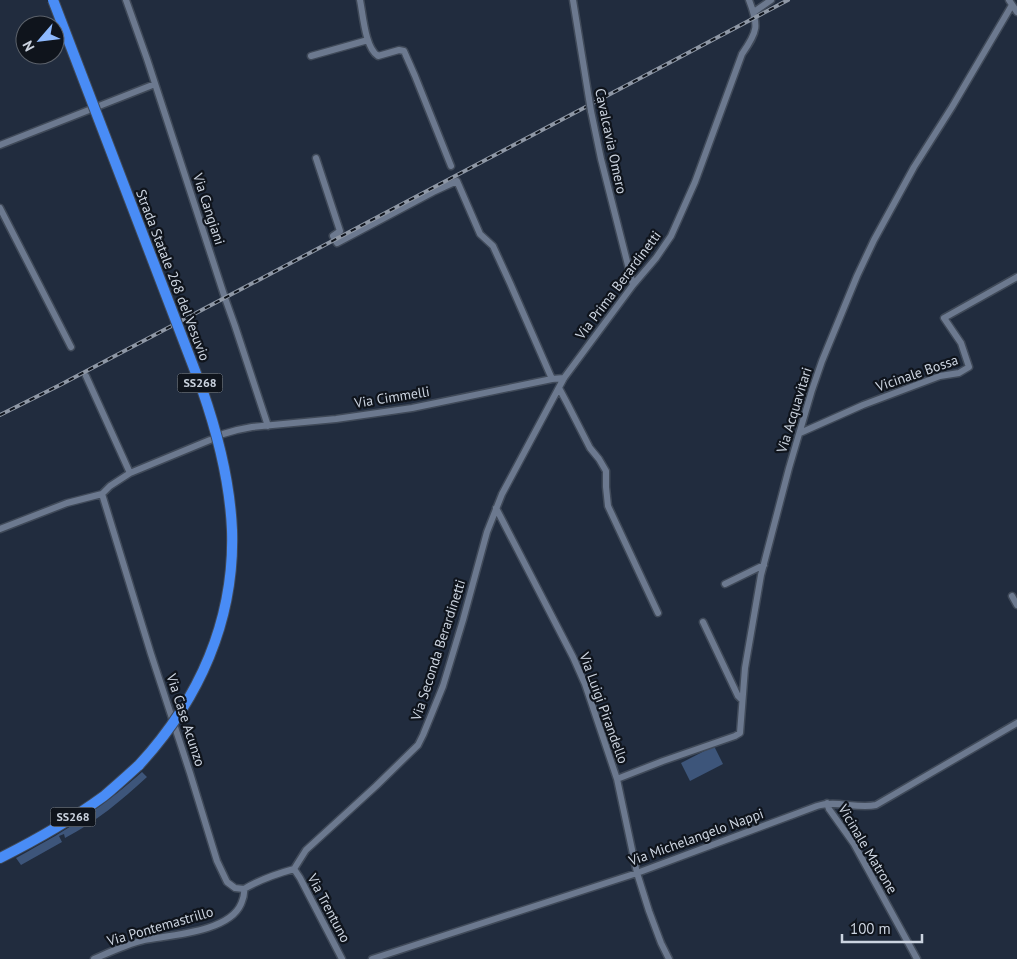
<svg xmlns="http://www.w3.org/2000/svg" width="1017" height="959" font-family="'PT Sans',sans-serif">
<style>
.grass{fill:#3d557a}
.lines{fill:none;stroke-linecap:round;stroke-linejoin:round}
.minor-casing{stroke:#404a59;stroke-width:9}
.highway-casing{stroke:#404a59;stroke-width:12}
.minor{stroke:#6c798f;stroke-width:6}
.highway{stroke:#498cf6;stroke-width:10}
.rail-casing{stroke:#8e97a5;stroke-width:4}
.rail{stroke:#0f141c;stroke-width:2;stroke-dasharray:5.5;stroke-linecap:butt}
.minor-bridge-casing{stroke:#404a59;stroke-width:9;stroke-linecap:butt}
.highway-bridge-casing{stroke:#404a59;stroke-width:12;stroke-linecap:butt}
.minor-bridge{stroke:#6c798f;stroke-width:6}
.highway-bridge{stroke:#498cf6;stroke-width:10}
.labels{text-anchor:middle;stroke-width:4.5;stroke-linejoin:round;paint-order:stroke}
.shield{fill:#0f141c;stroke:#939aa5;stroke-width:1}
.shield-label{font-size:12px;font-weight:bold;fill:#ccd4e0}
.street-label{font-size:14px;fill:#ccd4e0;stroke:#0f141c}
</style>
<rect width="100%" height="100%" fill="#212c3e"/>
<path class="grass" d="M714,746L723,764L690,781L681,763Z
M142,772L147,777C121,801 97,821 65,838L64,834L59,836L62,842L21,865L16,858C43,843 69,829 93,811C111,799 126,786 142,772Z"/>
<g class="lines">
<g class="minor-casing">
<path id="minor" d="M126,0L147,59L225,298L235,326L268,426
M360,0C363,14 365,48 378,56L399,50L404,51L415,76L451,166
M573,0L589,99
M1009,0L1017,12
M754,12L771,0
M311,56L368,40
M591,111L601,159L633,285
M0,145L155,84
M316,158L340,231L333,236L337,243L433,192L457,181L480,234L493,246L510,283L552,379
M0,208L71,347
M86,376L130,473
M559,388L567,403L590,448L599,459L606,471V487L608,506L658,613
M800,433L863,405L940,376L959,373L969,367L961,343L944,318L1017,277
M223,434L237,430L252,427L336,419L412,408L552,379L564,378
M102,494L151,654L190,773L217,861L227,882L235,888L244,889C259,880 276,874 294,869
M102,494L110,486L130,473L210,440
M496,508L573,657L585,684L617,779L637,873L649,911L661,943L669,959
M0,529L67,503L102,494
M725,584L764,565
M1012,596L1017,605
M703,622L738,696L742,700
M617,779L663,761L735,736L740,733L745,668L761,575L789,468L812,390L822,361L857,276L874,240L914,167L952,107L1012,5
M827,803L829,809L854,844L917,959
M294,869L306,850L376,786L418,745L423,735L443,686L463,620L487,532L502,494L564,378L633,285L656,258L671,236L695,182L742,54C758,31 759,26 749,0
M294,869L300,878L342,959
M94,959C110,952 127,944 144,940C171,935 229,932 241,904C243,899 245,895 244,889
M372,959L637,873L817,806C836,800 857,809 876,805L1017,723"/>
</g>
<g class="highway-casing">
<path id="highway" d="M0,858C36,840 71,820 104,796C116,786 128,775 139,765"/>
</g>
<use href="#minor" class="minor"/>
<use href="#highway" class="highway"/>
<g class="rail-casing">
<path id="rail" d="M0,415L60,385L788,0"/>
</g>
<use href="#rail" class="rail"/>
<g class="minor-bridge-casing">
<path id="minor-bridge" d="M589,99L591,111"/>
</g>
<g class="highway-bridge-casing">
<path id="highway-bridge" d="M53,0L202,389C218,435 230,482 232,530C235,620 199,700 139,765"/>
</g>
<use href="#minor-bridge" class="minor-bridge"/>
<use href="#highway-bridge" class="highway-bridge"/>
</g>
<g class="labels">
<g class="shield">
<rect x="177.5" y="373.5" width="45" height="19" rx="4"/>
<rect x="50.5" y="807.5" width="45" height="19" rx="4"/>
</g>
<g class="shield-label">
<text x="200" y="387">SS268</text>
<text x="73" y="821">SS268</text>
</g>
<g class="street-label">
<text transform="translate(611 141) rotate(78)" y="5">Cavalcavia Omero</text>
<text transform="translate(209 209) rotate(72)" y="5">Via Cangiani</text>
<text transform="translate(173 275) rotate(69)" y="5">Strada Statale 268 del Vesuvio</text>
<text transform="translate(618 285) rotate(-53)" y="5">Via Prima Berardinetti</text>
<text transform="translate(917 373) rotate(-19)" y="5">Vicinale Bossa</text>
<text transform="translate(392 397) rotate(-9)" y="5">Via Cimmelli</text>
<text transform="translate(794 410) rotate(-73)" y="5">Via Acquavitari</text>
<text transform="translate(438 650) rotate(-72)" y="5">Via Seconda Berardinetti</text>
<text transform="translate(604 708) rotate(70)" y="5">Via Luigi Pirandello</text>
<text transform="translate(186 720) rotate(72)" y="5">Via Case Acunzo</text>
<text transform="translate(696 837) rotate(-20)" y="5">Via Michelangelo Nappi</text>
<text transform="translate(868 849) rotate(59)" y="5">Vicinale Matrone</text>
<text transform="translate(329 908) rotate(62)" y="5">Via Trentuno</text>
<text transform="translate(160 926) rotate(-16)" y="5">Via Pontemastrillo</text>
</g>
</g>
<g transform="translate(40 40) rotate(242)"><circle r="24" fill="#0f141c" stroke="#5b616a"/>
<path d="M0-4L9 19L0 12L-9 19Z" fill="#8eb9fd"/>
<text y="-8" font-size="14" font-weight="bold" text-anchor="middle" fill="#ccd4e0">N</text>
</g>
<path d="M842 934v8h80v-8" fill="none" stroke="#ccd4e0" stroke-width="2.5"/>
<text x="850" y="934" font-size="15" fill="#ccd4e0" stroke="#0f141c" stroke-width="4" paint-order="stroke">100 m</text>
</svg>
